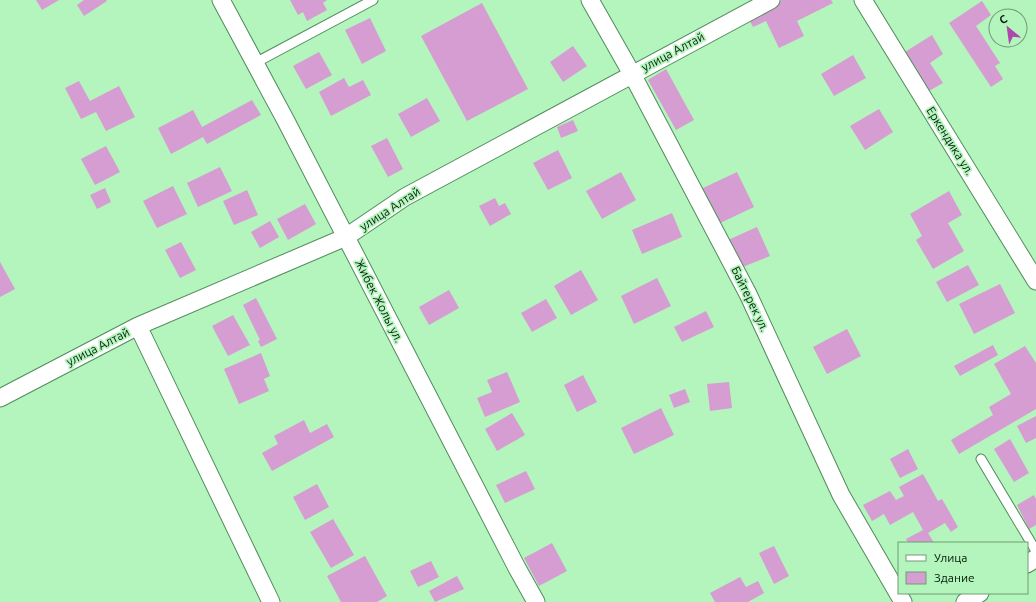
<svg xmlns="http://www.w3.org/2000/svg" width="1036" height="602" font-family="Ubuntu,sans-serif">
<style>
.building{fill:#d69dd2}
.lines{fill:none;stroke-linecap:round;stroke-linejoin:round}
.service-casing{stroke:#508c5b;stroke-width:11}
.minor-casing{stroke:#508c5b;stroke-width:19}
.service{stroke:#fff;stroke-width:9}
.minor{stroke:#fff;stroke-width:17}
.labels{text-anchor:middle;stroke-width:3.5;stroke-linejoin:round;paint-order:stroke}
.street-label{font-size:12px;fill:#041d0a;stroke:#b4f4bd}
</style>
<rect width="100%" height="100%" fill="#b4f4bd"/>
<path class="building" d="M36,0H59L42,10Z
M84,0H106L107,1L84,16L77,5Z
M290,0H327L323,3L327,10L307,21L303,12L298,15Z
M782,0H831L833,3L797,21L804,36L779,48L766,21L753,27L748,17Z
M982,1L991,15L976,26L1000,63L995,66L1003,79L991,87L949,23Z
M482,3L528,89L467,121L421,36Z
M370,18L386,51L362,64L345,30Z
M932,35L943,54L930,63L943,83L929,91L905,52Z
M573,46L587,66L563,82L550,62Z
M319,52L332,75L306,89L293,66Z
M853,55L866,78L834,96L821,74Z
M666,69L694,120L676,130L648,80Z
M344,78L349,87L363,80L371,95L331,116L319,92Z
M79,81L90,101L119,86L135,117L106,131L96,112L81,119L65,88Z
M427,98L440,121L411,137L398,114Z
M252,100L261,115L207,144L203,137L171,154L158,128L193,110L202,127Z
M879,109L893,132L865,150L850,126Z
M573,120L578,131L561,138L557,127Z
M387,138L403,169L388,177L371,146Z
M106,146L120,172L95,185L81,159Z
M558,150L572,178L548,190L533,163Z
M220,167L232,191L198,207L187,183Z
M621,172L636,200L602,219L586,191Z
M737,172L754,207L718,224L701,189Z
M173,186L187,214L157,228L143,201Z
M105,188L111,202L97,209L90,195Z
M247,190L258,215L234,225L223,201Z
M949,191L962,215L948,223L964,251L933,269L916,240L922,236L910,214Z
M495,198L499,206L505,203L511,214L490,226L479,206Z
M305,204L316,224L288,240L277,219Z
M672,213L682,237L642,254L632,230Z
M270,221L279,237L260,248L251,232Z
M757,227L770,256L740,268L728,240Z
M181,242L196,270L180,278L165,250Z
M0,262L15,289L0,297Z
M968,265L979,285L947,302L936,282Z
M581,270L598,300L571,315L554,286Z
M657,278L671,306L634,324L621,296Z
M1000,284L1015,313L974,334L959,304Z
M449,290L459,308L429,325L419,307Z
M256,298L277,339L261,347L258,341L260,340L243,305Z
M546,299L557,318L532,332L521,313Z
M706,311L714,327L682,342L674,327Z
M233,315L250,345L228,356L212,326Z
M847,329L861,356L827,374L813,347Z
M993,345L998,355L960,376L954,366Z
M1025,346L1036,363V409L959,454L951,440L993,415L989,407L1011,394L994,364Z
M261,353L270,376L264,379L269,391L239,404L224,369Z
M507,372L520,402L485,417L477,398L492,392L487,380Z
M583,375L597,402L577,412L564,385Z
M729,382L732,408L710,411L707,384Z
M685,389L690,402L674,408L669,395Z
M661,408L674,435L634,454L621,428Z
M512,413L525,435L497,451L485,429Z
M1036,416V438L1026,443L1017,426Z
M304,420L310,433L327,424L334,437L272,471L262,453L278,444L274,436Z
M1010,439L1029,473L1014,482L994,449Z
M908,449L918,469L900,478L890,459Z
M526,471L535,489L505,503L496,485Z
M923,474L938,501L942,499L958,527L951,532L945,523L928,533L934,543H908L906,539L923,530L913,512L890,525L884,514L872,521L863,505L890,491L896,500L904,496L899,487Z
M317,484L329,507L305,520L293,497Z
M1034,495L1036,499V525L1029,529L1017,505Z
M333,519L354,555L331,568L310,532Z
M552,543L567,571L539,586L524,558Z
M774,546L789,576L774,584L759,553Z
M365,556L387,596L377,602H341L327,576Z
M431,561L439,577L418,587L410,571Z
M457,576L464,589L435,602L429,591Z
M740,577L746,587L758,581L764,593L748,602H715L710,593Z"/>
<g class="lines">
<g class="service-casing">
<path id="service" d="M255,63L373,0
M981,459L1036,551"/>
</g>
<g class="minor-casing">
<path id="minor" d="M221,0L286,121L517,568L536,602
M590,0L632,74L748,294L841,495L903,602
M863,0L1036,281
M138,326L271,602
M0,398L138,326L346,237L405,197L771,0
M1027,564L1036,558
M965,602L980,593"/>
</g>
<use href="#service" class="service"/>
<use href="#minor" class="minor"/>
</g>
<g class="labels">
<g class="street-label">
<text transform="translate(673 52) rotate(-28)" y="4">улица Алтай</text>
<text transform="translate(950 141) rotate(58)" y="4">Еркендика ул.</text>
<text transform="translate(390 209) rotate(-33)" y="4">улица Алтай</text>
<text transform="translate(750 299) rotate(64)" y="4">Байтерек ул.</text>
<text transform="translate(379 301) rotate(63)" y="4">Жибек Жолы ул.</text>
<text transform="translate(98 347) rotate(-27)" y="4">улица Алтай</text>
</g>
</g>
<rect x="898" y="542" width="130" height="52" fill="#b4f4bd" stroke="#6e9e75"/>
<rect x="906" y="555" width="20" height="6" fill="#ffffff" stroke="#6e9e75"/>
<text x="934" y="562" font-size="12" fill="#041d0a">Улица</text>
<rect x="906" y="572" width="20" height="12" fill="#d69dd2" stroke="#6e9e75"/>
<text x="934" y="582" font-size="12" fill="#041d0a">Здание</text>
<g transform="translate(1008 28) rotate(331)"><circle r="19" fill="#b4f4bd" stroke="#6e9e75"/>
<path d="M0-3L7 15L0 10L-7 15Z" fill="#ad47ab"/>
<text y="-6" font-size="11" font-weight="bold" text-anchor="middle" fill="#041d0a">С</text>
</g>
</svg>
